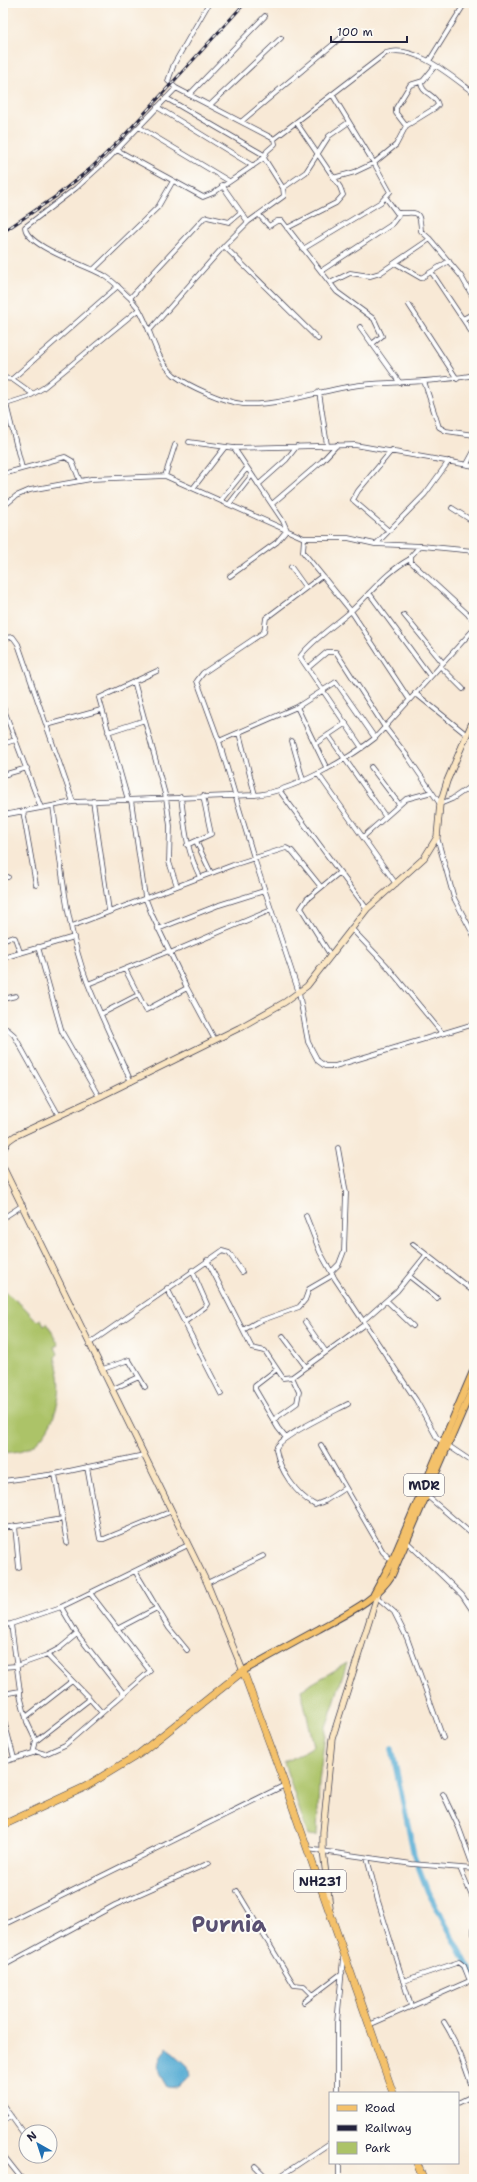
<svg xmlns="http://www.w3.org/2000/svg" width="477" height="2182" font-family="'Shantell Sans',sans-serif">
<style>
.green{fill:#acc368;stroke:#677252}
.water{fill:#58add4;stroke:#3d6888}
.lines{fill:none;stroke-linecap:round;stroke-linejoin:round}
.canal{stroke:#58add4;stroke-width:5.5}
.street-casing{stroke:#424052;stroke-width:5.5}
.secondary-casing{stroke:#424052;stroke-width:7}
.primary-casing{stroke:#424052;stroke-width:8}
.highway-casing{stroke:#424052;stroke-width:8}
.street{stroke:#fff;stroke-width:4}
.secondary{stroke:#fbe6c3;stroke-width:5.5}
.primary{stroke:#f4c16a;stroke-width:6}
.highway{stroke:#f4c16a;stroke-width:7}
.rail-casing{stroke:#22223b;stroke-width:3}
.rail{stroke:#fdfcf7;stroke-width:1.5;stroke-dasharray:4.5;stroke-linecap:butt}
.labels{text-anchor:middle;stroke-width:4;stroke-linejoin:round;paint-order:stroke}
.shield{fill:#fdfcf7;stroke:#646373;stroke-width:1}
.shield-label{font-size:13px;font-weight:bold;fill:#22223b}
.town-label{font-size:22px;font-weight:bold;fill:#595072;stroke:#fdfcf7}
</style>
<rect width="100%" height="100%" fill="#fdfcf7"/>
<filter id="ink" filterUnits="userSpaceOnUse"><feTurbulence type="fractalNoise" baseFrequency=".025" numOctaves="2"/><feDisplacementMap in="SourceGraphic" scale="8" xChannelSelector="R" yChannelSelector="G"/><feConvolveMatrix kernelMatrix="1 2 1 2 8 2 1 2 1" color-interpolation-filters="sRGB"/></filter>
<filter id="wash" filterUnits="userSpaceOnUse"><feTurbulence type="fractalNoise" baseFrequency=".012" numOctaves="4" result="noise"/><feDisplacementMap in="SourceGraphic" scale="16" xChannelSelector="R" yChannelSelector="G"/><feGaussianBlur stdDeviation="0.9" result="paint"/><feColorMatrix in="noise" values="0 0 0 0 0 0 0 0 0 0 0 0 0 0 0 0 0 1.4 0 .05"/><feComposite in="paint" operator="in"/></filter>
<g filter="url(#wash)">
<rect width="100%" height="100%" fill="#f8e9d6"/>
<path class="green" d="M3,1290L24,1307L37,1321L41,1319L44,1325L47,1323L59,1345L55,1347L58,1354L55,1357C56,1363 58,1369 59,1375C63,1401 50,1441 23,1450C17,1452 10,1452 4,1453Z
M347,1663L326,1727L319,1781L317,1835L308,1836L284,1763L314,1746L301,1690Z"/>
<path class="water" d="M167,2047L188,2066L190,2075L177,2088L167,2087C156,2069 155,2066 167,2047Z"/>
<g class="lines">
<path class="canal" d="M392,1749L414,1855L428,1892L474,1976"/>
</g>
</g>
<g filter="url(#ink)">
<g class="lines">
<g class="street-casing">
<path id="street" d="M209,3L174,64L168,81L176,88L274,139L275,144L267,151L264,158L283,188L284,196L248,222
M429,61L465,3
M189,95L265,16
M166,98L264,155
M210,105L281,38
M157,107L253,166
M242,121L343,36
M406,126L396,113V108L410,85L423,81L435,66
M139,127L229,181
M274,139L386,53C414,43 452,77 474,93
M117,150L203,197L213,193L264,158
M333,178L355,172L374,163L396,145L406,126L435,108L438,105C436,94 421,94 421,82
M283,188L306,172L329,136L349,122
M386,198L397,213C416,214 420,207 421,231L430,239L461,276L474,299
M259,215L269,226L277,221H282L337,292L374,319L382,336L372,344
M287,228L336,203L343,195L340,187L296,122
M224,246L318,339
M303,249L381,202L390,192L374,163L332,94
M395,263L421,278L449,261
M94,269L158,207L173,181
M321,271L391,225L400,213
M432,273L474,336
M330,283L350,273L370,276L380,273L430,239
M130,298C122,291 115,282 105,276C89,266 26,247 25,227L76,188L108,159L176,88
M409,305L457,379
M139,309C152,331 154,357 174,375C190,387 224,402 243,404C279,407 323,389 360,385C398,381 436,383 474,375
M463,319L474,313
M360,327L400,383
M149,331L224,246L248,222L222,185
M3,378L12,379L33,394
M12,379L118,286
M424,381L439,427L446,431L474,435
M319,392L327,445
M6,404L22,468
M3,405L28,397L43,388L139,309L130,298L204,218L207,217L229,222L241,212
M189,442L234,448L355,445L474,466
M467,464L474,451
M3,474L65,457L72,461L80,481
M165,476L175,445
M258,485L286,460L297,446
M194,487L225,447
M221,500L247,468
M230,503L252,475
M272,504L322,461L337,445
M3,507L16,496L30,490L91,479L165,476L304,538H348L375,544L422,546L474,551
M452,508L474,522
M389,531L353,500L358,491L392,450
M304,538L303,552L351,611L409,699
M376,544L425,494L449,461
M420,546L411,556V562L474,620
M291,567L306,588
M230,576L277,542L287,530L283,521L234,448
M322,576L266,618L264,632L203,673L197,681L219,741L254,858L299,993L308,1042L318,1061L325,1066H335L474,1024
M369,593L430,676
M404,615L443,663
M469,616L474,611
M3,638L13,637L18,644L73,802
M440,666L463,689
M308,668L327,652H336L384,726L408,757L440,804L452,799L474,784
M134,681L166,798L170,826L169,862L177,886
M415,693L467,735
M3,707L41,808
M297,707L327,769
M47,725L101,710
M108,732L145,720
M239,733L255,795
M328,735L385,816
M219,741L297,707L336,682L375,738
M292,741L303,780
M3,744L15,740
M315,744L346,723
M362,748L300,657C307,644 339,622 350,612C370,594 386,572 410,559
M371,767L399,804
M318,774L396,884
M3,775L27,768
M279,790L367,909
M181,797C185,828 186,849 200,877
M128,800L99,698L157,671
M131,800L145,897L152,915L187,988L215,1040
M93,801L109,911
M53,806C61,865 66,928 88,984C101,1017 117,1049 131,1082
M23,811L36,885
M3,815L73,802L255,795C291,792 347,760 375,738L474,629
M363,837L406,799L432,792
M437,837L454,898L474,936
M196,841L211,873
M187,845L211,834L203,796
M3,878L8,877
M72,926L233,865L286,848L292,851L321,887
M351,928L387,966L442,1033
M158,929L219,905L264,891
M3,940L10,937L15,938L20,952
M38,947L62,1032L99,1097
M170,953L271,910
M331,956L301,908L307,899L340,872
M3,958L74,937
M125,969L146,1010L187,988
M88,984L169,951
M3,999L16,996
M101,1014L138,995
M3,1030L7,1029L14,1035L58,1114
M306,1216L320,1252L335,1279L416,1400L437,1438L474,1463
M3,1218L23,1205
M413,1244L474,1292
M207,1260L252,1348L265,1351L283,1378L292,1377L365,1324
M331,1272L339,1264L344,1251L346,1193L338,1148
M409,1276L437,1298
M167,1288L221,1394
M387,1301L413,1326
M363,1321L397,1291L426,1255
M185,1322L205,1307L207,1304L192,1270
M305,1322L326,1352
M243,1330L257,1322L299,1307L305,1300L309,1289L333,1275
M283,1336L306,1367
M90,1343L222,1251L229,1253L242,1272
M103,1369L129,1360L145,1387
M277,1369L255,1386V1389L278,1428L286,1438
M113,1389L139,1377
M273,1420L297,1403L299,1392L292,1377
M321,1445L383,1552L392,1561
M87,1467L100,1539H104L172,1511
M55,1474L67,1543
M3,1481L55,1474L144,1455
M345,1488L325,1501L315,1505C296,1495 279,1469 276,1449C278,1437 335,1411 348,1404
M426,1495L474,1536
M15,1526L19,1568
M3,1528L63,1519
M407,1542L462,1595L474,1613
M135,1571L169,1628L187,1650
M207,1583L263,1556
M377,1597L394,1612L407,1638L443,1738
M61,1607L77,1634
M3,1625L11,1624L61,1607L188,1545
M117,1629L157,1608
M47,1655L60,1648L77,1634L124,1694
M3,1667L16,1666L47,1655L90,1699L36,1741L27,1722L20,1695V1691L11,1624
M3,1694L20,1691
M90,1699L102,1713
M3,1717L14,1758
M26,1717L72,1681
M35,1751L45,1754L65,1745L150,1671L90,1593
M3,1762L33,1753L36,1741
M443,1794L459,1828L474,1869
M308,1849L412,1864L474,1869
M367,1858L378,1901L411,2006
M460,1868L474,1901
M237,1891L294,1985L304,1986L313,1995
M3,1925L285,1785
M474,1929V1934
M3,1966L115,1905L209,1863
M403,1981L459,1962L464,1966L470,1981
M304,2002L342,1973
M444,2022C458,2044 466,2069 474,2093
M369,2025L474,1979
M337,2093V2023L343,1958
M458,2103L474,2095
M3,2105L26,2137
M3,2122L11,2116
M3,2155L22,2179
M339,2163V2179
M255,2166L268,2179
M276,2179L330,2143"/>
</g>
<g class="secondary-casing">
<path id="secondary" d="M3,1150L8,1141L15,1136L99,1097L239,1028L285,1002L307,986L367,909L424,858L437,837L440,804L447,781L474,718
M3,1167L207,1583L243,1671
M330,1907L323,1851V1832L332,1739L379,1590"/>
</g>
<g class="primary-casing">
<path id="primary" d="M374,1594L392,1561L474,1369
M243,1671C268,1657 293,1643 319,1629C345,1614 376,1601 392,1575L474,1385"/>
</g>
<g class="highway-casing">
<path id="highway" d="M3,1825L85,1787L139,1754L243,1671L285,1785L393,2093
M417,2163L423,2179"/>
</g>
<use href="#street" class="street"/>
<use href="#secondary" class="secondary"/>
<use href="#primary" class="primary"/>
<use href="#highway" class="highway"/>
<g class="rail-casing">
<path id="rail" d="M3,232L55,197L90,169L122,138L245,3"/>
</g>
<use href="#rail" class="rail"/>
</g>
</g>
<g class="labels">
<g class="shield">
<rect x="404" y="1474" width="40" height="22" rx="3"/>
<rect x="294" y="1870" width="52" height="22" rx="3"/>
</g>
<g class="shield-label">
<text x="424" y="1490">MDR</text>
<text x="320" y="1886">NH231</text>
</g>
<g class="town-label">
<text x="229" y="1932">Purnia</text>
</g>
</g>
<rect width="477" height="2182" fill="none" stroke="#fdfcf7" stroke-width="16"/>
<rect x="329" y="2092" width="130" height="72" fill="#fdfcf7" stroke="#a5a5ac"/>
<rect x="337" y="2105" width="20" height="6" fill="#f4c16a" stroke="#a5a5ac"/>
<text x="365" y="2112" font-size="12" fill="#22223b">Road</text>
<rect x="337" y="2125" width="20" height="6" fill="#22223b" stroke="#a5a5ac"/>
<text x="365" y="2132" font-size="12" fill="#22223b">Railway</text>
<rect x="337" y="2142" width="20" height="12" fill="#acc368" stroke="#a5a5ac"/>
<text x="365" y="2152" font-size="12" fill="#22223b">Park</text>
<g transform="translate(38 2144) rotate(321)"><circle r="19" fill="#fdfcf7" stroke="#a5a5ac"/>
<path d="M0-3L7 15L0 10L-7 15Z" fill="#1f6fb2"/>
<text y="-6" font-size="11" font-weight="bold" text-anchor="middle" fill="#22223b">N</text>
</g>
<path d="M331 36v6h76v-6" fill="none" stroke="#22223b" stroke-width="2"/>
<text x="337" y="36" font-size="12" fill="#22223b" stroke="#fdfcf7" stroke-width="3" paint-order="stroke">100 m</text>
</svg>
